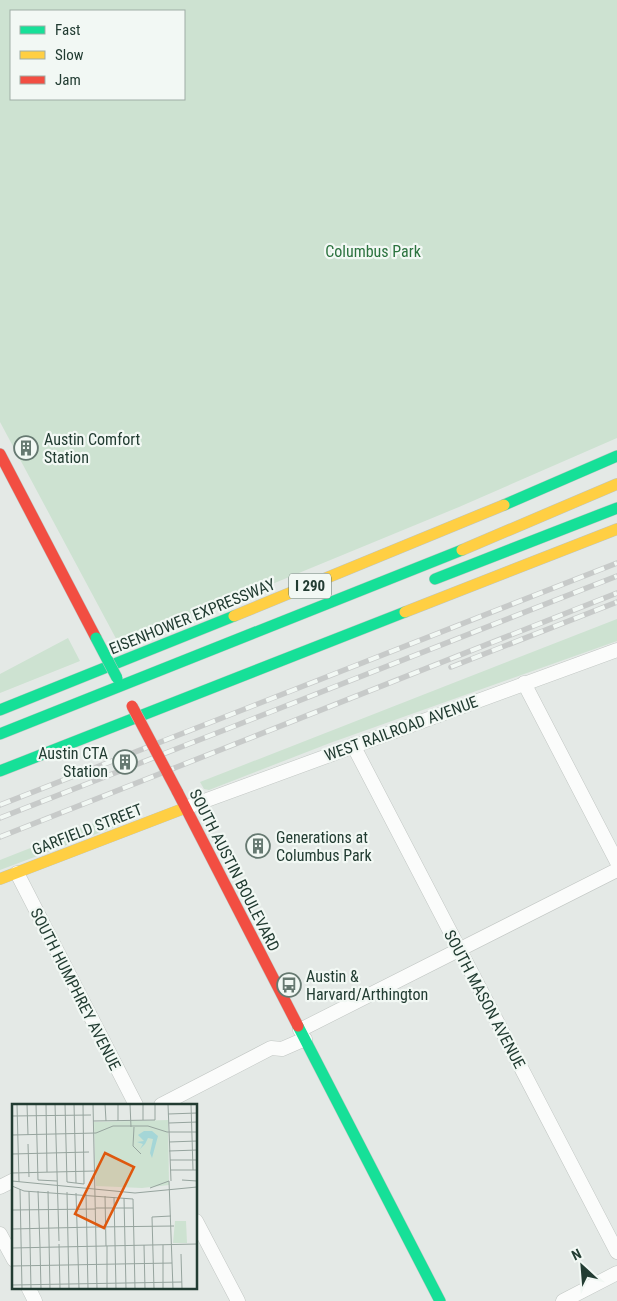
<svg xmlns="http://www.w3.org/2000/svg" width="617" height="1301" font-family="'Roboto Condensed',sans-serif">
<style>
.green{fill:#cde2d1;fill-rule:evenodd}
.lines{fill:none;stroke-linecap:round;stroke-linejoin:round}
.street-casing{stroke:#c1c6c3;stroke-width:15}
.fast-casing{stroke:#bec5c2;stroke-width:12}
.slow-casing{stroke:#bec5c2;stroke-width:12}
.jam-casing{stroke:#bec5c2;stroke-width:12}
.street{stroke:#fbfcfb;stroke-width:14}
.fast{stroke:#16e098;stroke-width:11}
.slow{stroke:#ffcf43;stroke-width:11}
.jam{stroke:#f24e42;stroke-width:11}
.rail-casing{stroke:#c7cac9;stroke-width:5.5}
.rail{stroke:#f2f8f4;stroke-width:4;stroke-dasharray:11;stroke-linecap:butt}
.fast-bridge-casing{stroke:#bec5c2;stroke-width:12;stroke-linecap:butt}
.jam-bridge-casing{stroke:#bec5c2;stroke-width:12;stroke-linecap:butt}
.fast-bridge{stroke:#16e098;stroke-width:11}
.jam-bridge{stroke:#f24e42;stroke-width:11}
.labels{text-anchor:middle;stroke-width:4.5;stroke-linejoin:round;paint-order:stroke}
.shield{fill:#f2f8f4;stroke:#60746c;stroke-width:1}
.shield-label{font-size:15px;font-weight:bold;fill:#223c32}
.park-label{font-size:16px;fill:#2c733f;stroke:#f2f8f4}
.poi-label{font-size:16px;fill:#223c32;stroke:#f2f8f4;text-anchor:start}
.street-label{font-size:16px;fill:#223c32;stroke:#f2f8f4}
.inset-road{fill:none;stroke:#96a49e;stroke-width:1}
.view{fill:#de580e;fill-opacity:0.15;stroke:#de580e;stroke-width:2.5}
.inset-edge{fill:none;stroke:#223c32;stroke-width:2.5}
</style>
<rect width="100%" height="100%" fill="#e4e9e6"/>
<path class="green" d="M0,0H617V438L459,507L204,612L202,608L120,646L0,422ZM184,11V99H11V11Z
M617,619V641L330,743L209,790L204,789L200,782Z
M68,638L80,661L0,693V674Z
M132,808L136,819L0,870V860Z"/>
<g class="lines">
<g class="street-casing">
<path id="street" d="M524,683L617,862
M353,745L617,1252
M185,808L617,650
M17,873L136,1105
M300,1030L617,870
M161,1105L271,1048L282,1049L305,1039
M0,1187L14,1180
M196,1221L238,1301
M0,1234L14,1260
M28,1287L35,1301
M563,1301L617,1273"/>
</g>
<g class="fast-casing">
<path id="fast" d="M504,505L617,456
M435,579L617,508
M0,710L234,616
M0,734L462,550
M0,771L405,612
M298,1026L440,1301"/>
</g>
<g class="slow-casing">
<path id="slow" d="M462,550L617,484
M405,612L617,529
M234,616L504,505
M0,879L185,808"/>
</g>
<g class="jam-casing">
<path id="jam" d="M0,454L96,638
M177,791L298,1026"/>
</g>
<use href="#street" class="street"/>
<use href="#fast" class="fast"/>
<use href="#slow" class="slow"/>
<use href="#jam" class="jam"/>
<g class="rail-casing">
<path id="rail" d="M451,667L617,602
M0,805L617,563
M0,818L617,576
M0,837L617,593"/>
</g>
<use href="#rail" class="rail"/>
<g class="fast-bridge-casing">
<path id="fast-bridge" d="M96,638L117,678"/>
</g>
<g class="jam-bridge-casing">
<path id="jam-bridge" d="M132,706L177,791"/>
</g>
<use href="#fast-bridge" class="fast-bridge"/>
<use href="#jam-bridge" class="jam-bridge"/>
</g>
<defs>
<g id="building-ring" transform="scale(1.25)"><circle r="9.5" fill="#f2f8f4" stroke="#667971" stroke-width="1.5"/><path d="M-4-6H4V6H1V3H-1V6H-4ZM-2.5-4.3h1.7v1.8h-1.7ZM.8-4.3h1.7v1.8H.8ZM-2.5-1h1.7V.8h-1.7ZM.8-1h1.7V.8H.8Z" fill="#667971"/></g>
<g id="bus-ring" transform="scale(1.25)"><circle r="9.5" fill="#f2f8f4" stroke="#667971" stroke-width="1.5"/><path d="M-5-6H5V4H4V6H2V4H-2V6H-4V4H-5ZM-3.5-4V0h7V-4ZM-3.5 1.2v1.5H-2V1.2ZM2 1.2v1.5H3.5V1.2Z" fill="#667971"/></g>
</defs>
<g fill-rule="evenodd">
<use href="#building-ring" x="26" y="448"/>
<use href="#building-ring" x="125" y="762"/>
<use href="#building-ring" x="258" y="846"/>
<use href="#bus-ring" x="289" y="985"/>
</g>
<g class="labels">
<rect class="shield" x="289" y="573.5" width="42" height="25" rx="4"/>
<g class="shield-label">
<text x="310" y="591">I 290</text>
</g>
<g class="park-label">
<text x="373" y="257">Columbus Park</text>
</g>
<g class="poi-label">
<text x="44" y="445">Austin Comfort<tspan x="44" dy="18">Station</tspan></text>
<text x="108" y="759" text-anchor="end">Austin CTA<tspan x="108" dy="18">Station</tspan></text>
<text x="276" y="843">Generations at<tspan x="276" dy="18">Columbus Park</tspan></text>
<text x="306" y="982">Austin &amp;<tspan x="306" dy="18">Harvard/Arthington</tspan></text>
</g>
<g class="street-label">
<text transform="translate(192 616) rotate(-22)" y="6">EISENHOWER EXPRESSWAY</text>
<text transform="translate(401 728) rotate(-20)" y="6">WEST RAILROAD AVENUE</text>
<text transform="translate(87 829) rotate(-21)" y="6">GARFIELD STREET</text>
<text transform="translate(235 870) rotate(63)" y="6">SOUTH AUSTIN BOULEVARD</text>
<text transform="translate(76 989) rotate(63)" y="6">SOUTH HUMPHREY AVENUE</text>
<text transform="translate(485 999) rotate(62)" y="6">SOUTH MASON AVENUE</text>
</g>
</g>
<g transform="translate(12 1104)">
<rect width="185" height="185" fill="#e4e9e6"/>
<path d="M156,16L157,81L130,84L84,82L82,18ZM163,117H174L175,139H161Z" fill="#cde2d1"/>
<path d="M132,27H140L146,32L140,54L138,49L141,35L136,34L133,40L128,45L131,40L125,38L132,37L126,31Z" fill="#a5d6d7"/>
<path class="inset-road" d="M5,0L7,78M15,0L16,31M24,0L26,76L45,77M34,0L35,68M43,0L47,137M53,0L55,78L72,80L71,0M62,0L64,79M81,0L85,185M93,0L94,17M106,0V17M118,0L119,23M131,0V16M156,0L159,77M179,0L181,66M156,10L185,9M0,12L79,11M81,17L143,16V0M157,19L185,18M122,23L121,42L129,50M0,31L84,29L101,22H136L155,28H185M157,38L185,37M16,40L17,73M157,47L185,46M0,50L77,48M158,56H185M158,66H185M0,69L83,67M170,76L185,77M0,77L123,89L185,83M157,77L161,185M0,82L12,87L121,95L123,185M138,84L157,77M8,85L10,185M17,87L19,185M26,87L28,143M36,87L38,185M55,88L57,185M64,89L67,185M74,90L76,185M93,92L94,142M102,93L104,185M112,94L114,185M84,104H121M0,106L84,105M84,123L162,122M0,125L83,123M47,140L48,185M132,141L133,185M151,141V185M95,142V185M0,144L185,140M28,144L29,185M169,150L170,185M0,162L160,159M0,163V185M0,181L170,178M142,185L140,113L159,112"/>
<path class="view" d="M93,49L122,63L92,124L63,110Z"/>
<rect width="185" height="185" class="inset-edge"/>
</g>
<rect x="10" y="10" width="175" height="90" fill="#f2f8f4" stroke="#9fada6"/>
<rect x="20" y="26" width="25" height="8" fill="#16e098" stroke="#9fada6"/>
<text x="55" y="35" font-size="15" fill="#223c32">Fast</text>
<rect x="20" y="51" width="25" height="8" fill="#ffcf43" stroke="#9fada6"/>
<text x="55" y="60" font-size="15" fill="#223c32">Slow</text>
<rect x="20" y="76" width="25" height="8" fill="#f24e42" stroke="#9fada6"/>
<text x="55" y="85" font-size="15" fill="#223c32">Jam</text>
<g transform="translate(582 1266) rotate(334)" stroke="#f2f8f4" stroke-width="4" paint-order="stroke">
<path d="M0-4L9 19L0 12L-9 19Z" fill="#223c32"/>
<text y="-8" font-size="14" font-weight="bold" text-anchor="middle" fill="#223c32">N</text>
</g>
</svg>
